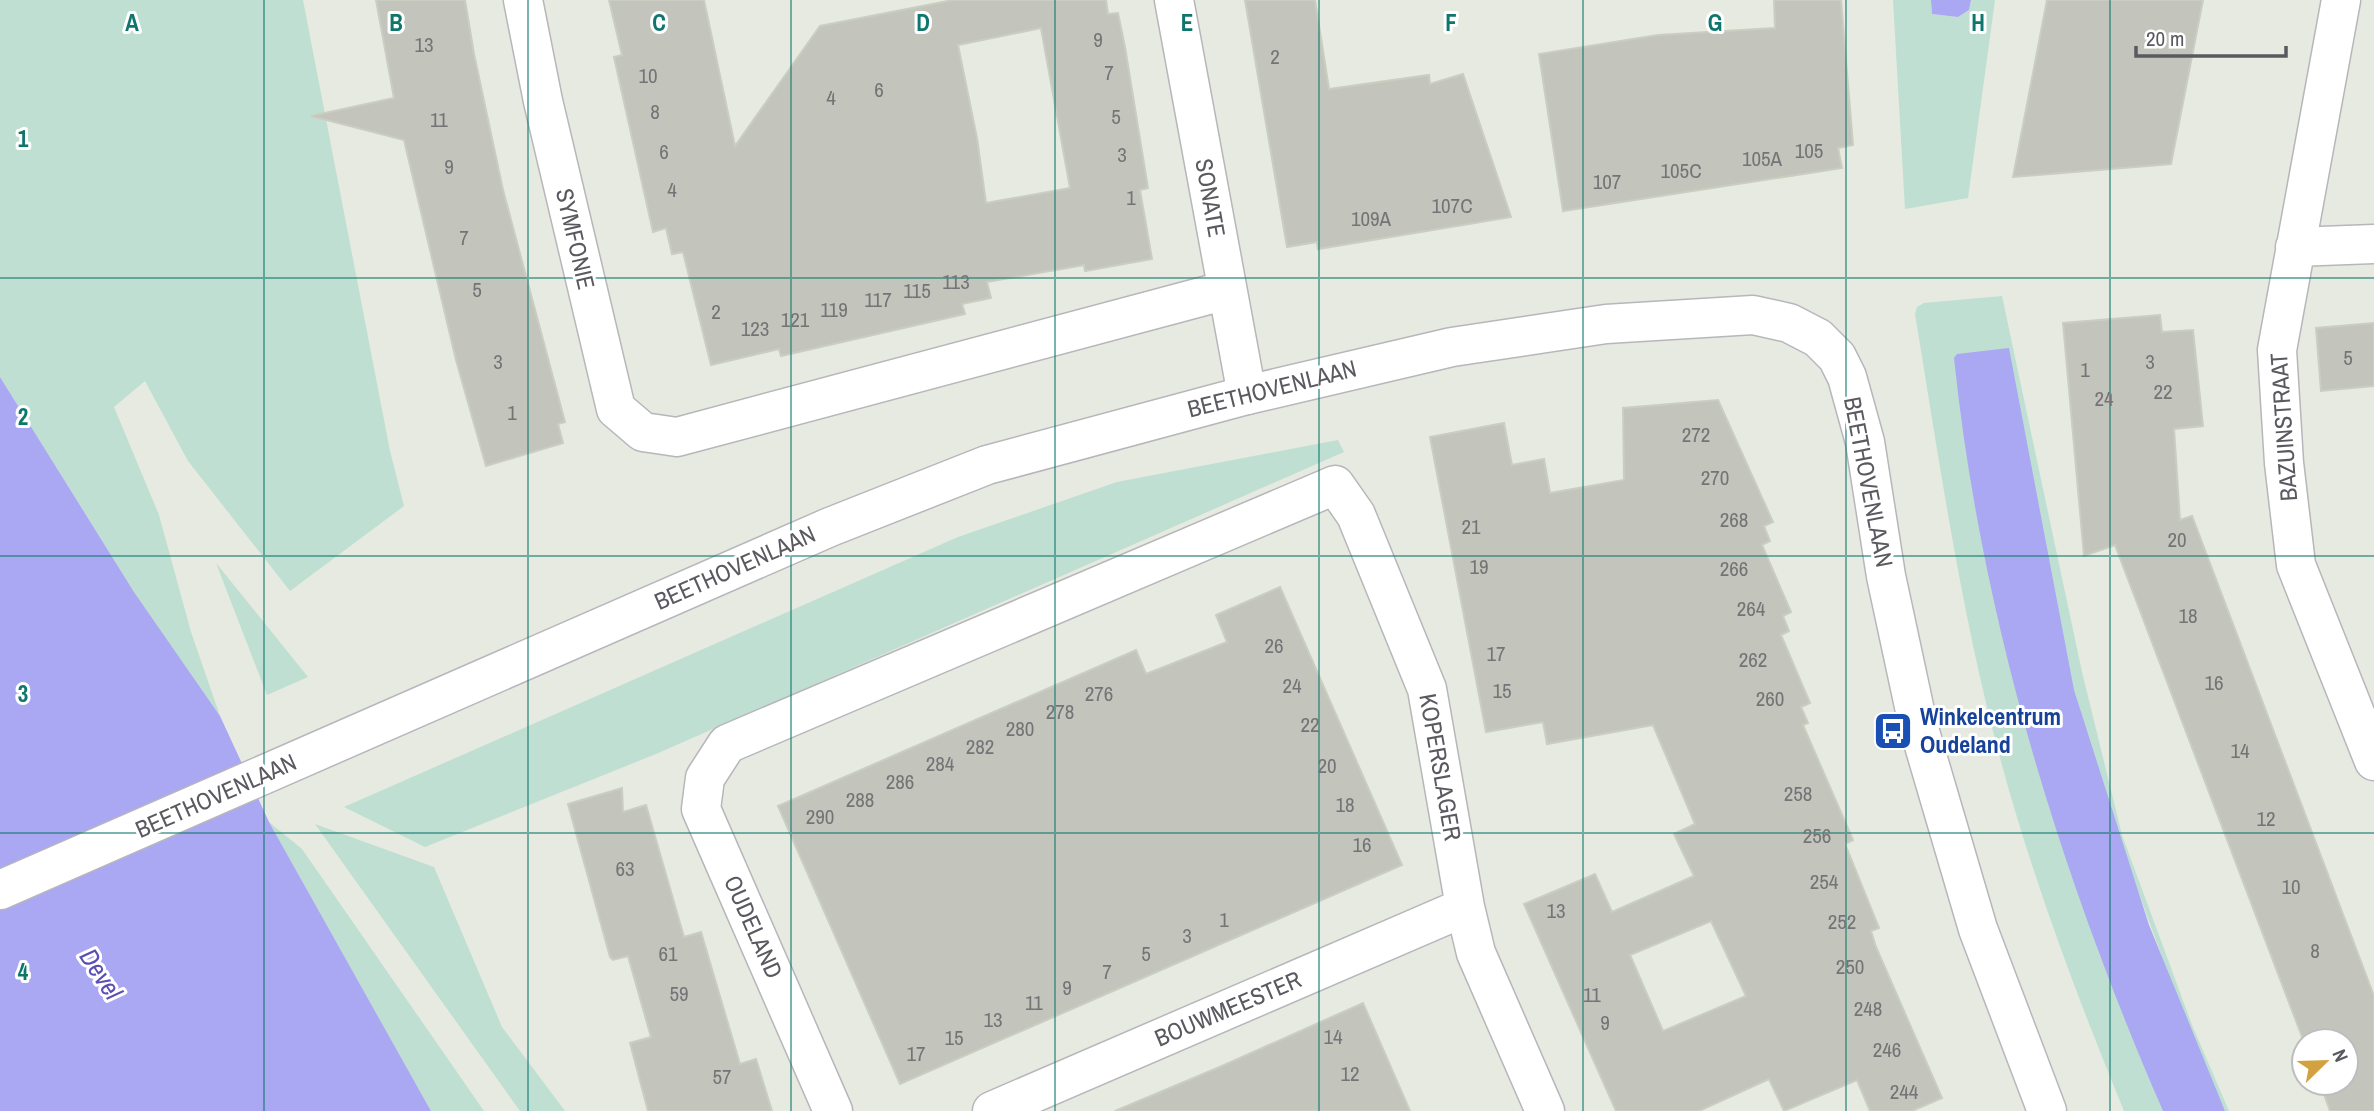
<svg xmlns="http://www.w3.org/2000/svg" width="2374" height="1111" font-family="'Archivo Narrow',sans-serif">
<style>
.green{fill:#bfdfd2}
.water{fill:#aaa7f3}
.building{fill:#c3c5bd;stroke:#cacec0;stroke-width:2;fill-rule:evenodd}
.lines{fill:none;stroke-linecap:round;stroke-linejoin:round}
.street-casing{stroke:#b7b6bb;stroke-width:41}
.secondary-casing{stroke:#b8b6bd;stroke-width:41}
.street{stroke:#fff;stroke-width:38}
.secondary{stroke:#fff;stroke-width:38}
.grid{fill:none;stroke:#0f766e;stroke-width:2;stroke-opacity:0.55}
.labels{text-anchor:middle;stroke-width:6;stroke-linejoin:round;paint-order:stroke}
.number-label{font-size:21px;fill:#747476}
.street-label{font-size:24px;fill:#5a595f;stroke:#fff}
.transit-label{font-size:24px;font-weight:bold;fill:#164399;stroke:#fff;text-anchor:start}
.water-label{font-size:26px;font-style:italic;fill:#5a4fb2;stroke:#fff}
.grid-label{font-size:23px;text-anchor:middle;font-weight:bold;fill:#0f766e;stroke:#fff;stroke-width:6;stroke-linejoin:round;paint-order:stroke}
</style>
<rect width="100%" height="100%" fill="#e6eae0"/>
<path class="green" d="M0,0H303L390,451L404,506L290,591L188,461L145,381L114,407L159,515L191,632L220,716L134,592L0,377Z
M1893,0H1931L1932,14L1958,17L1969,10L1971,0H1995L1968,198L1905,209Z
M2002,296L2082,672L2122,835L2192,1025L2229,1111H2225C2165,974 2115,833 2074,690L2098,951L2163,1111H2124C2073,987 2026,861 1993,731C1958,593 1938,453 1915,314L1917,307L1924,303Z
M1338,440L1344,452L656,754L425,847L344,807L958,537L1117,482Z
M216,563L308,677L267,695Z
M269,822L302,849L484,1111H431Z
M315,824L434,867L502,1027L565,1111H520Z"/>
<path class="water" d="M1931,0H1971L1969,10L1958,17L1932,14Z
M2009,348L2074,690L2149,925L2225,1111H2163C2059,872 1981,617 1954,358L1957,354Z
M0,377L134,592L220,716L269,822L431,1111H0Z"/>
<path class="building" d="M376,0H465L474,54L503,190L565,422L558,424L563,443L486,466L456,360L404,140L311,116L394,98Z
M609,0H704L735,146L820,26L953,0H1106L1108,14L1118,13L1125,47L1148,188L1140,190L1152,259L1085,271L1084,265L987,282L991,298L962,304L965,314L781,356L779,349L711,365L683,252L672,254L666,228L653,232L614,57L622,55ZM1041,28L1070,188L986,203L977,138L958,45Z
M1245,0H1315L1329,89L1429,75L1430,84L1463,74L1511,217L1318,249L1317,242L1287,247Z
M1774,0H1841L1853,145L1838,148L1842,168L1563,211L1539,54L1658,35L1775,28Z
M2047,0H2203L2171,164L2013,177Z
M2160,315L2162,332L2193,330L2203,426L2174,429L2180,520L2192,516L2374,996V1111H2330L2320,1083H2346V1041L2304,1042L2115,545L2084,556L2063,323Z
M2374,323V386L2321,391L2316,328Z
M1718,400L1773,522L1764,526L1770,541L1762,545L1791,612L1783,616L1789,631L1781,635L1810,703L1801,707L1808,723L1803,725L1853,840L1845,844L1879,928L1871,931L1876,947L1942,1098L1912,1111H1870L1857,1080L1784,1111L1769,1079L1699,1111H1616L1524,904L1595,874L1612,912L1694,876L1674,834L1695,824L1653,725L1547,744L1543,722L1486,732L1430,437L1504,423L1512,465L1544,459L1550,493L1624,480L1623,408ZM1711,921L1746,996L1663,1031L1630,955Z
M1280,587L1402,865L900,1084L778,806L1136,650L1146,674L1227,642L1216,615Z
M622,788L623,812L646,805L684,937L701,932L740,1064L756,1059L772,1111H648L630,1043L651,1037L628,956L613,960L610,957L568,804Z
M1363,1003L1410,1111H1115L1222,1066Z"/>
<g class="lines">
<g class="street-casing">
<path id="street" d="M523,0L543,101L616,409L643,432L677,437L1227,290
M1174,0L1247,395
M2341,0L2277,350L2284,463L2296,565L2374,761
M2295,247L2374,244
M833,1111L701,809L705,778L727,744L1335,485L1356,515L1427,689L1465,907L1476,953L1545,1111
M992,1111L1465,907"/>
</g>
<g class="secondary-casing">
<path id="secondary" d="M0,890L830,527L987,465L1247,395L1452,347L1606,324L1753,315L1789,323L1818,338L1837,357L1847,377L1865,442L1886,576L1918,725L1978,929L2047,1111"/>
</g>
<use href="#street" class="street"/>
<use href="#secondary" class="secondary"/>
</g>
<path class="grid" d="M264,0V1111M528,0V1111M791,0V1111M1055,0V1111M1319,0V1111M1583,0V1111M1846,0V1111M2110,0V1111M0,278H2374M0,556H2374M0,833H2374"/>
<defs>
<g id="bus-square" transform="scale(2.0125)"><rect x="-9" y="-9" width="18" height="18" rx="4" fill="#1a4fb4" stroke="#fff"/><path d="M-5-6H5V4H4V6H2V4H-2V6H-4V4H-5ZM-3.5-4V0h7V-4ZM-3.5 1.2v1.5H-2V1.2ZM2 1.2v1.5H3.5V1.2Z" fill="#fff"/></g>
</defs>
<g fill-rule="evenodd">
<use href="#bus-square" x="1893" y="731"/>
</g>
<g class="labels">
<g class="number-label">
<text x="1098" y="47">9</text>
<text x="424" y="52">13</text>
<text x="1275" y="64">2</text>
<text x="1109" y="80">7</text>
<text x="648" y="83">10</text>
<text x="879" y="97">6</text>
<text x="831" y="105">4</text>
<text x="655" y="119">8</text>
<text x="1116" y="124">5</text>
<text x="439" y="127">11</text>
<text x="1809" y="158">105</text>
<text x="664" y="159">6</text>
<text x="1122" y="162">3</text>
<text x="1762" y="166">105A</text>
<text x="449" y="174">9</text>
<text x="1681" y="178">105C</text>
<text x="1607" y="189">107</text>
<text x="672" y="197">4</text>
<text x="1131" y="205">1</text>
<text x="1452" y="213">107C</text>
<text x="1371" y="226">109A</text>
<text x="464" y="245">7</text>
<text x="956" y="289">113</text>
<text x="477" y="297">5</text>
<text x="917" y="298">115</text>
<text x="878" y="307">117</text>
<text x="834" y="317">119</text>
<text x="716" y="319">2</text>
<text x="795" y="327">121</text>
<text x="755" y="336">123</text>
<text x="2348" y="365">5</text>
<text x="498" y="369">3</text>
<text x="2150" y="369">3</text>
<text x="2085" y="377">1</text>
<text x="2163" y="399">22</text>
<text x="2104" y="406">24</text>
<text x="512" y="420">1</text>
<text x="1696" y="442">272</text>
<text x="1715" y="485">270</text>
<text x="1734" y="527">268</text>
<text x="1471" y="534">21</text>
<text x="2177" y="547">20</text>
<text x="1479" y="574">19</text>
<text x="1734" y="576">266</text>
<text x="1751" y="616">264</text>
<text x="2188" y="623">18</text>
<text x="1274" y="653">26</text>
<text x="1496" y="661">17</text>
<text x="1753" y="667">262</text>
<text x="2214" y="690">16</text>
<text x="1292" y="693">24</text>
<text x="1502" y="698">15</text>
<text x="1099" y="701">276</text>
<text x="1770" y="706">260</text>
<text x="1060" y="719">278</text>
<text x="1310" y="732">22</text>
<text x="1020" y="736">280</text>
<text x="980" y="754">282</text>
<text x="2240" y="758">14</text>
<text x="940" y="771">284</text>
<text x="1327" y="773">20</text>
<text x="900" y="789">286</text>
<text x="1798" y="801">258</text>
<text x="860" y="807">288</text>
<text x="1345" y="812">18</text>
<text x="820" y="824">290</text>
<text x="2266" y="826">12</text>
<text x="1817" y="843">256</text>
<text x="1362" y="852">16</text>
<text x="625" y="876">63</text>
<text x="1824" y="889">254</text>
<text x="2291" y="894">10</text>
<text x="1556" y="918">13</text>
<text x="1224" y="927">1</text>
<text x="1842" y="929">252</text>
<text x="1187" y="943">3</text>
<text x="2315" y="958">8</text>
<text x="668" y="961">61</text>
<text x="1146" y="961">5</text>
<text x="1850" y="974">250</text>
<text x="1107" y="979">7</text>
<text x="1067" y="995">9</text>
<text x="679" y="1001">59</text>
<text x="1592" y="1002">11</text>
<text x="1034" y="1010">11</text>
<text x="1868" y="1016">248</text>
<text x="993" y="1027">13</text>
<text x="1605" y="1030">9</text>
<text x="1333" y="1044">14</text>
<text x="954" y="1045">15</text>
<text x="1887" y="1057">246</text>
<text x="916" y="1061">17</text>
<text x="1350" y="1081">12</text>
<text x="722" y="1084">57</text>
<text x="1904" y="1099">244</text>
</g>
<g class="street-label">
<text transform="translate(1210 198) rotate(80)" y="8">SONATE</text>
<text transform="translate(575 239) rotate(77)" y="8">SYMFONIE</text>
<text transform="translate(1272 389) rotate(-14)" y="8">BEETHOVENLAAN</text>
<text transform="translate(2284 427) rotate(-94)" y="8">BAZUINSTRAAT</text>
<text transform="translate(1868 482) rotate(79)" y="8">BEETHOVENLAAN</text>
<text transform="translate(735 568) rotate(-24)" y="8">BEETHOVENLAAN</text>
<text transform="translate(1440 767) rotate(80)" y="8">KOPERSLAGER</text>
<text transform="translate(216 796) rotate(-24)" y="8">BEETHOVENLAAN</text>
<text transform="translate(753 927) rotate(66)" y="8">OUDELAND</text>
<text transform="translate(1228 1009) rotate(-23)" y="8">BOUWMEESTER</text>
</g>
<g class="transit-label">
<text x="1920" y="725">Winkelcentrum<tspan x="1920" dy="28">Oudeland</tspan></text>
</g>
<g class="water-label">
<text transform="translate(101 974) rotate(57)" y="9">Devel</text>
</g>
</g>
<g class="grid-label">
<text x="132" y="31">A</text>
<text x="396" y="31">B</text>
<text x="659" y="31">C</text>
<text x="923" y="31">D</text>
<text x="1187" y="31">E</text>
<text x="1451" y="31">F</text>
<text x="1715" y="31">G</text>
<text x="1978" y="31">H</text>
<text x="23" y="147">1</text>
<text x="23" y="425">2</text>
<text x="23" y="702">3</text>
<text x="23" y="980">4</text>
</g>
<g transform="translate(2325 1062) rotate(67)"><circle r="33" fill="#ffffff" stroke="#bdbdbf" stroke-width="2"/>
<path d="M0-5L12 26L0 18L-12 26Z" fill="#d1a23f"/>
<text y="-10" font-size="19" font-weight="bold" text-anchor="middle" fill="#5a595f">N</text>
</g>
<path d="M2136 46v10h150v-10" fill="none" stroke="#5a595f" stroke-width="3.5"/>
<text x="2146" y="46" font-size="21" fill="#5a595f" stroke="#ffffff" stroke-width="5" paint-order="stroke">20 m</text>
</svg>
